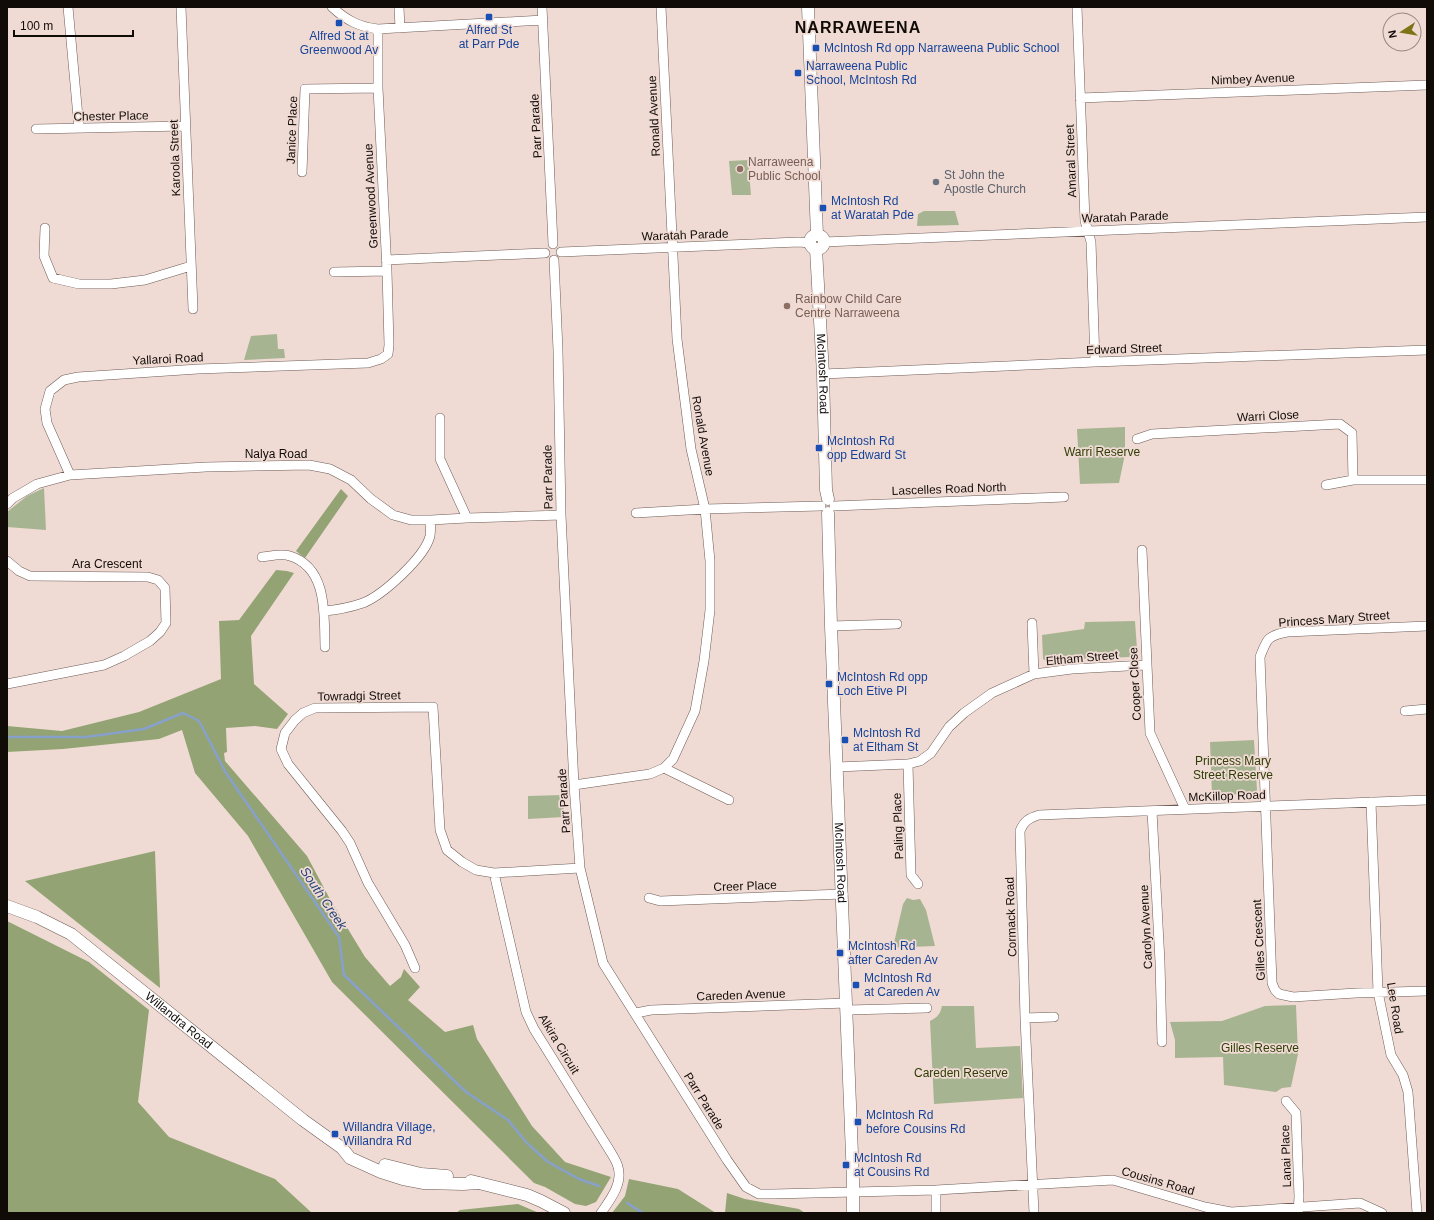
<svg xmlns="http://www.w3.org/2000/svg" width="1434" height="1220" font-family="Arial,sans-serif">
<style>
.green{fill:#a7b491}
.forest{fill:#93a374}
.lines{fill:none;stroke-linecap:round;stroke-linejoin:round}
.stream{stroke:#87a1cb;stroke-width:2.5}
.street-casing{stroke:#6d5b55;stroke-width:10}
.secondary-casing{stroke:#6d5b55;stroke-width:13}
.street{stroke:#fff;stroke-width:9}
.secondary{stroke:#fff;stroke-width:12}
.transit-dot{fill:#1a4fb4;stroke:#f0dbd4;stroke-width:1.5}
.education-dot{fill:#8d6e63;stroke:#f0dbd4;stroke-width:1.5}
.worship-dot{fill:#6b7280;stroke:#f0dbd4;stroke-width:1.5}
.labels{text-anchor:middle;stroke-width:3.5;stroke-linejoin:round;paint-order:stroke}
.transit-label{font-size:12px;fill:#164399;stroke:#f0dbd4;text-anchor:start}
.street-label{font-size:12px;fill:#110b08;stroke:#f0dbd4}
.education-label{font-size:12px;fill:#785e54;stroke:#f0dbd4;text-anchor:start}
.worship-label{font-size:12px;fill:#5b616d;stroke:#f0dbd4;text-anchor:start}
.park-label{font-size:12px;fill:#303e06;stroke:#f0dbd4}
.water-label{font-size:13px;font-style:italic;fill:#25457b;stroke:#f0dbd4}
.district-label{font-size:16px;font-weight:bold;letter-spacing:1px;fill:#110b08;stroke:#f0dbd4}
</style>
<rect width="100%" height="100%" fill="#f0dbd4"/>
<path class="green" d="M748,160L751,195H732L729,161Z
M924,211H955L959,225L917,226L918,214Z
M277,334L278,349H284L285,358L244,360L251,336Z
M1125,427V454L1119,483L1080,484L1077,429Z
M44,488L46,530L7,527V512L27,496Z
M1135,621L1137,649L1130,657L1076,659L1047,662L1043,659L1042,635L1084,629L1085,622Z
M1254,740L1257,790L1253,794L1212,795L1210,742Z
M563,795L564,817L528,819V796Z
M907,898L913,900L920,899L926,910L935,946L858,949L857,944L894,943L903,904Z
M1296,1005L1298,1054L1291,1087L1282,1088L1276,1092L1224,1085L1223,1057L1175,1058V1040L1170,1022L1222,1021L1265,1006Z
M942,1006H974L976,1048L1020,1046L1023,1098L934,1104L930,1021C938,1017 940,1014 942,1006Z"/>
<path class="forest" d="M341,489L348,496L305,558L296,551Z
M276,570L287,571L294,573L251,636L254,684L288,714L277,729L255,726L226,728L227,752L224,753L225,761L307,856L331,901L365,957L390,986L401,977L404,969L420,987L408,1000L445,1032L473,1025L477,1039L532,1126L565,1162L611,1177L596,1202L586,1206L575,1204L545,1187L534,1183L332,982L248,836L195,773L182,730L159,739L63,749L7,752V726L62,731L139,712L221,679L219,621L239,620Z
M155,851L160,988L25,881Z
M7,921L89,962L149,1010L138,1102L169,1137L275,1179L312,1213H7Z
M629,1179L678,1189L716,1213H612L625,1196Z
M727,1193L745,1199L799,1209L805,1213H725Z
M518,1204L539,1213H456L460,1210Z"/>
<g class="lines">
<path class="stream" d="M7,737H86L144,729L183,713L199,721L226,773L339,937L344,975L466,1092L508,1120L527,1143L548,1162L579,1179L599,1186
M627,1203L643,1213"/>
<g class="street-casing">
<path id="street" d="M68,7L79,128
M181,7L193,309
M332,7C346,20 359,27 378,29L543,20
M399,7L400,28
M542,7L553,244
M1077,7L1085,221L1091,242L1095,362
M1080,98L1427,85
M36,129L185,126
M302,172L305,89L378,88
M45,228L44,256L53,278L79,284H111L145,280L191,266
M824,242L1427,217
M561,252L799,242L810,243
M386,260L545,253
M554,260L558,350L561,515L574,785L580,868L603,963L727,1160L746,1187L759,1194H773L936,1190L1113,1180L1205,1207L1231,1212L1360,1203L1382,1213
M334,272L387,271
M823,374L1095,362L1427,350
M440,418V459L467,518
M1137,439L1152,434L1340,424L1352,433L1353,480
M70,475L47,423L45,409L50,391L64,380L78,377L198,369L368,363L381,359L388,354L389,345L387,271L378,88V29
M1326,485L1353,480H1427
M7,504L13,498L37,484L70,475L206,467L309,465L330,469L351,480L371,499L393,515L411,520H431L467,518L561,515
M834,506L1064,497
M636,513L705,509L821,506
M1142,550L1150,733L1185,809
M262,557C271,556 282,553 290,556C328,568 324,615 325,647
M7,561L19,571L30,576L148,577L158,580L165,588L166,623L160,632L150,641L124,656L104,665L7,684
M324,611C338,610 351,607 363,603C383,595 425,557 430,536C431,531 430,525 431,520
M1032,623L1034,674
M831,626L897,624
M1427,626L1287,632C1267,636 1267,639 1260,657L1272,983L1275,990L1279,994L1293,997L1356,993L1427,991
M1405,711L1427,709
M908,764L911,875L918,884
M837,767L908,764L920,761L931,753L949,727L964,713L992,693L1034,674L1072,669L1146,665
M664,768L729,800
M574,785L650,774L664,768L673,759L695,711L704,661L710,610V561L705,509L691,449L677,339L661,7
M1371,802L1378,992L1391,1055L1403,1075L1408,1092L1417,1213
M1152,811L1160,962L1162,1042
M494,873L526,1012L534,1029L610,1151C613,1156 617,1162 618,1167C623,1184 610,1200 601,1213
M649,898L660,901L843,894
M415,968L405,945L368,883L350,843L342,831L288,764L281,749L285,733L295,720L303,713L315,708L433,707L440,830L447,850L462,862L476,870L494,873L580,868
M847,1010L927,1008
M636,1013L651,1010L847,1003
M1025,1018L1054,1017
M1286,1101L1296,1113L1299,1197L1298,1213
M936,1190V1213
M1034,1213L1025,1018L1020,831C1024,821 1029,818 1039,815L1427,800"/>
</g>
<g class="secondary-casing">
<g id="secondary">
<path d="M808,7L817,235"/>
<circle cx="817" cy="242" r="7"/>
<path id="s1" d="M816,249L823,374L826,490L828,499"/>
<path id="s2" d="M828,513L831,626L853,1180V1213"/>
<path id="s3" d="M7,906L37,917L71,934L303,1120L342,1148L350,1158L381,1172L403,1179L424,1183L463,1184L478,1183"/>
<path d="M385,1165L421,1174L447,1176"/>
<path d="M471,1181L527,1195L541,1201L564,1213"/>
</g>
</g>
<use href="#street" class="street"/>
<use href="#secondary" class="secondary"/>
</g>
<g class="transit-dot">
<rect x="485" y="13" width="8" height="8" rx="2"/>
<rect x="335" y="19" width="8" height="8" rx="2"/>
<rect x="812" y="44" width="8" height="8" rx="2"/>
<rect x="794" y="69" width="8" height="8" rx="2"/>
<rect x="819" y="204" width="8" height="8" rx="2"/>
<rect x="815" y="444" width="8" height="8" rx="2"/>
<rect x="825" y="680" width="8" height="8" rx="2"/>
<rect x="841" y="736" width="8" height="8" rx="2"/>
<rect x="836" y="949" width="8" height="8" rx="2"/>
<rect x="852" y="981" width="8" height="8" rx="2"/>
<rect x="854" y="1118" width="8" height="8" rx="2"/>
<rect x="331" y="1130" width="8" height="8" rx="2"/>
<rect x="842" y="1161" width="8" height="8" rx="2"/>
</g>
<g class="education-dot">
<circle cx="740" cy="169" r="4"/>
<circle cx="787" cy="306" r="4"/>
</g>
<circle class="worship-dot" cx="936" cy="182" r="4"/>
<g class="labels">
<g class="transit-label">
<text x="489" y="34" text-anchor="middle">Alfred St<tspan x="489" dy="14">at Parr Pde</tspan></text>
<text x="339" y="40" text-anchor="middle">Alfred St at<tspan x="339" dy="14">Greenwood Av</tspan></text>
<text x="824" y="52">McIntosh Rd opp Narraweena Public School</text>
<text x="806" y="70">Narraweena Public<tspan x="806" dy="14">School, McIntosh Rd</tspan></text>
<text x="831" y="205">McIntosh Rd<tspan x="831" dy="14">at Waratah Pde</tspan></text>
<text x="827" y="445">McIntosh Rd<tspan x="827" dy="14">opp Edward St</tspan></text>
<text x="837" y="681">McIntosh Rd opp<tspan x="837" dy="14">Loch Etive Pl</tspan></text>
<text x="853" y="737">McIntosh Rd<tspan x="853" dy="14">at Eltham St</tspan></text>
<text x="848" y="950">McIntosh Rd<tspan x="848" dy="14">after Careden Av</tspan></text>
<text x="864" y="982">McIntosh Rd<tspan x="864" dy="14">at Careden Av</tspan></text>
<text x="866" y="1119">McIntosh Rd<tspan x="866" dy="14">before Cousins Rd</tspan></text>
<text x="343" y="1131">Willandra Village,<tspan x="343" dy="14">Willandra Rd</tspan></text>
<text x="854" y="1162">McIntosh Rd<tspan x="854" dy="14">at Cousins Rd</tspan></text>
</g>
<g class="street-label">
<text transform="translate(1253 79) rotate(-2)" y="4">Nimbey Avenue</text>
<text transform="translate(111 116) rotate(-1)" y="4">Chester Place</text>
<text transform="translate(654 116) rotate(-93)" y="4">Ronald Avenue</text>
<text transform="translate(536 126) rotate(-93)" y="4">Parr Parade</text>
<text transform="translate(292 130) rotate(-88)" y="4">Janice Place</text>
<text transform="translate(175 158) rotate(-92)" y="4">Karoola Street</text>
<text transform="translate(1071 161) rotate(-92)" y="4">Amaral Street</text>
<text transform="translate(371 196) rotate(-93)" y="4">Greenwood Avenue</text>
<text transform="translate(1125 217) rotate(-2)" y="4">Waratah Parade</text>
<text transform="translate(685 235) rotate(-2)" y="4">Waratah Parade</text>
<text transform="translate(1124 349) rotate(-2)" y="4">Edward Street</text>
<text transform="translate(168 359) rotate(-3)" y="4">Yallaroi Road</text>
<text dy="4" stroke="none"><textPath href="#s1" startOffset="125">McIntosh Road</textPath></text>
<text transform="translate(1268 416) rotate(-3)" y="4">Warri Close</text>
<text transform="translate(703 436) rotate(80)" y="4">Ronald Avenue</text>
<text x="276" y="458">Nalya Road</text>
<text transform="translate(548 477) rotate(-91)" y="4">Parr Parade</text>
<text transform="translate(949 489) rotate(-2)" y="4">Lascelles Road North</text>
<text x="107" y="568">Ara Crescent</text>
<text transform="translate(1334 619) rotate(-4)" y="4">Princess Mary Street</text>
<text transform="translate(1082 658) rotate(-5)" y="4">Eltham Street</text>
<text transform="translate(1135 684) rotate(-93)" y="4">Cooper Close</text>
<text transform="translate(359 696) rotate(-1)" y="4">Towradgi Street</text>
<text transform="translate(1227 796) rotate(-2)" y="4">McKillop Road</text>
<text transform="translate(564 801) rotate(-94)" y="4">Parr Parade</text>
<text transform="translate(898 826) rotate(-92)" y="4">Paling Place</text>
<text dy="4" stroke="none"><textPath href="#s2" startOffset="350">McIntosh Road</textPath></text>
<text transform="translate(745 886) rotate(-2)" y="4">Creer Place</text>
<text transform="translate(1011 917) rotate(-92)" y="4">Cormack Road</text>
<text transform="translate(1146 927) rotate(-93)" y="4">Carolyn Avenue</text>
<text transform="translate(1259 940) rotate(-93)" y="4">Gilles Crescent</text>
<text transform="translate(741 995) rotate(-2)" y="4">Careden Avenue</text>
<text transform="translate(1395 1008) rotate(81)" y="4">Lee Road</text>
<text dy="4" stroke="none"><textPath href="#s3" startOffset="208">Willandra Road</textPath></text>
<text transform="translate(559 1044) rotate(59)" y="4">Alkira Circuit</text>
<text transform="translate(704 1101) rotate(58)" y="4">Parr Parade</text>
<text transform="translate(1286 1156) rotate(-92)" y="4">Lanai Place</text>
<text transform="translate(1158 1181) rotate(16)" y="4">Cousins Road</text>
</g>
<g class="education-label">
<text x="748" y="166">Narraweena<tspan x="748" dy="14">Public School</tspan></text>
<text x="795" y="303">Rainbow Child Care<tspan x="795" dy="14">Centre Narraweena</tspan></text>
</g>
<g class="worship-label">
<text x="944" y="179">St John the<tspan x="944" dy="14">Apostle Church</tspan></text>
</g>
<g class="park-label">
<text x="1102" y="456">Warri Reserve</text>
<text x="1233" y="765">Princess Mary<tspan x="1233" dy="14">Street Reserve</tspan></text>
<text x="1260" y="1052">Gilles Reserve</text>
<text x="961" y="1077">Careden Reserve</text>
</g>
<g class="water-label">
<text transform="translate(324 898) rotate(56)" y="5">South Creek</text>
</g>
<g class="district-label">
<text x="858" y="33">NARRAWEENA</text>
</g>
</g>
<rect width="1434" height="1220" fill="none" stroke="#110b08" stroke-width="16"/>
<g transform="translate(1402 32) rotate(258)"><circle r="19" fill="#f0dbd4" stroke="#978882"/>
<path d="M0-3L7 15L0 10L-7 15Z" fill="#7d7417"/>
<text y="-6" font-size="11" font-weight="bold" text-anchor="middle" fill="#110b08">N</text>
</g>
<path d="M14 30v6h119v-6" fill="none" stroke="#110b08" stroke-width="2"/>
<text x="20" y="30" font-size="12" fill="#110b08" stroke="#f0dbd4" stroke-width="3" paint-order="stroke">100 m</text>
</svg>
